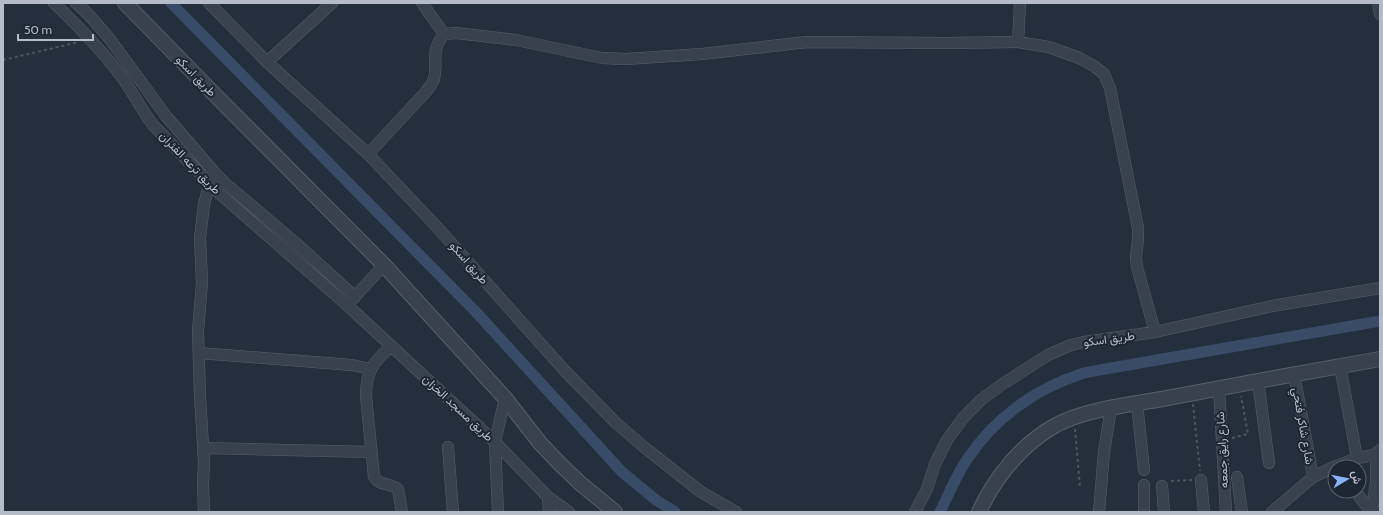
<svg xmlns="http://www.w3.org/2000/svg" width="1383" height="515" font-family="Cabin,Vazirmatn,sans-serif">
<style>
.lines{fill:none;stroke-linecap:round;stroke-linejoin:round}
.canal{stroke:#394c67;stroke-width:11}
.minor-casing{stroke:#565f6c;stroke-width:12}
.tertiary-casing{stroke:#565f6c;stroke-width:16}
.path{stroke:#44595c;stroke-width:2;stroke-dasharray:3 3;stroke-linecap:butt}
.minor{stroke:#38414e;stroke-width:11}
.tertiary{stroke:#38414e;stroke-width:14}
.labels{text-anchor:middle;stroke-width:4;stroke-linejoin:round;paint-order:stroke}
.street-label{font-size:12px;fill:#b4bcc9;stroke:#1d2633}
</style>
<rect width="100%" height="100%" fill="#242f3e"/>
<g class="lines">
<path class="canal" d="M171,3L475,311L622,472L656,500L675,512
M940,512C949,494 956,475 968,458C995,418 1035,389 1081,374C1091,371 1101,370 1111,368L1380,321"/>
<g class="minor-casing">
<path id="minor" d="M54,3C78,26 101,49 121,76C132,91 141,109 153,125L220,194L347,305L495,442L548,497L569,512
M76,3L88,14L109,38L166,116L215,173L226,184L297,244L355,297
M209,3L267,62L368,154L436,226L565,371L616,423L644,447L701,492L736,512
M422,3L444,34
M1378,3L1380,14
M1018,42L1020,3
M267,62L332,3
M368,154L424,94C427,90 432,85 434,79C439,59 429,54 444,34L456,33L516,40L602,58L626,59L702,54L807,42L946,43L1018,42L1049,47L1079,58L1094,66L1104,74L1110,88L1138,228V239L1136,257L1137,267L1155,332
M350,302L384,265
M391,346C373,363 366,371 366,396L374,477C380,486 390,483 398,489L402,512
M199,353L352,365L370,369
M1340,366L1357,458
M1294,374L1313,477
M1258,381L1269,463
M1219,388L1226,512
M1137,403L1144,470
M448,447L453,512
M203,448L372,452
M1237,477L1242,512
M1201,480L1204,512
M1144,485V512
M1162,486L1164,512
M1355,491L1371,512
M548,497L549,512
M204,512L203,486L204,462L200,396L198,331L202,283L200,238L204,204L210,183
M498,512L495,442L505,398
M915,512L927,489L935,464L947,440L963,418L982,399L1004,383L1048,355L1071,345L1084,342L1155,332L1272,306L1380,288
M1099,512L1104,452L1111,408
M1272,512L1313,477L1336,466L1357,458L1374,455L1380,450
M1372,512L1376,482V454H1380"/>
</g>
<g class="tertiary-casing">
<path id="tertiary" d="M125,3L223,103L384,265L505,398L540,443L560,464L581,484L615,512
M979,512C995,477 1022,444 1056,425C1087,409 1128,405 1162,399C1235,385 1307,372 1380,359"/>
</g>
<path class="path" d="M3,60L79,42
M1193,404L1200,471
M1075,429L1080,487
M1232,438L1248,434L1241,396
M1171,481L1192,480"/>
<use href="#minor" class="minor"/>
<use href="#tertiary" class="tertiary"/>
</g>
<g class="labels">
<g class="street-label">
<text transform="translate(196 76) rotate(46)" y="4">طريق اسكو</text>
<text transform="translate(190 163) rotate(46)" y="4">طريق ترعه الفئران</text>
<text transform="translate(469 263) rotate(49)" y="4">طريق اسكو</text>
<text transform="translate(1109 339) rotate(-8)" y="4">طريق اسكو</text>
<text transform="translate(458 408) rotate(43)" y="4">طريق مسجد الخزان</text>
<text transform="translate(1303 426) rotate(80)" y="4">شارع شاكر فتحي</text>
<text transform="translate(1222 450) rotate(-93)" y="4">شارع رايق جمعه</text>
</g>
</g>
<rect width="1383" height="515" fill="none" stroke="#b4bcc9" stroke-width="8"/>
<g transform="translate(1347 479) rotate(80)"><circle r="19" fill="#1d2633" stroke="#59626f"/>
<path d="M0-3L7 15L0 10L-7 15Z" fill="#8ab4f8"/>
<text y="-6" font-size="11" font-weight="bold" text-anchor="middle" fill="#b4bcc9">ش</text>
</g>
<path d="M18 34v6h75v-6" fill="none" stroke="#b4bcc9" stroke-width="2"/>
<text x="24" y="34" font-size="12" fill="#b4bcc9" stroke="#1d2633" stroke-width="3" paint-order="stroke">50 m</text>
</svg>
